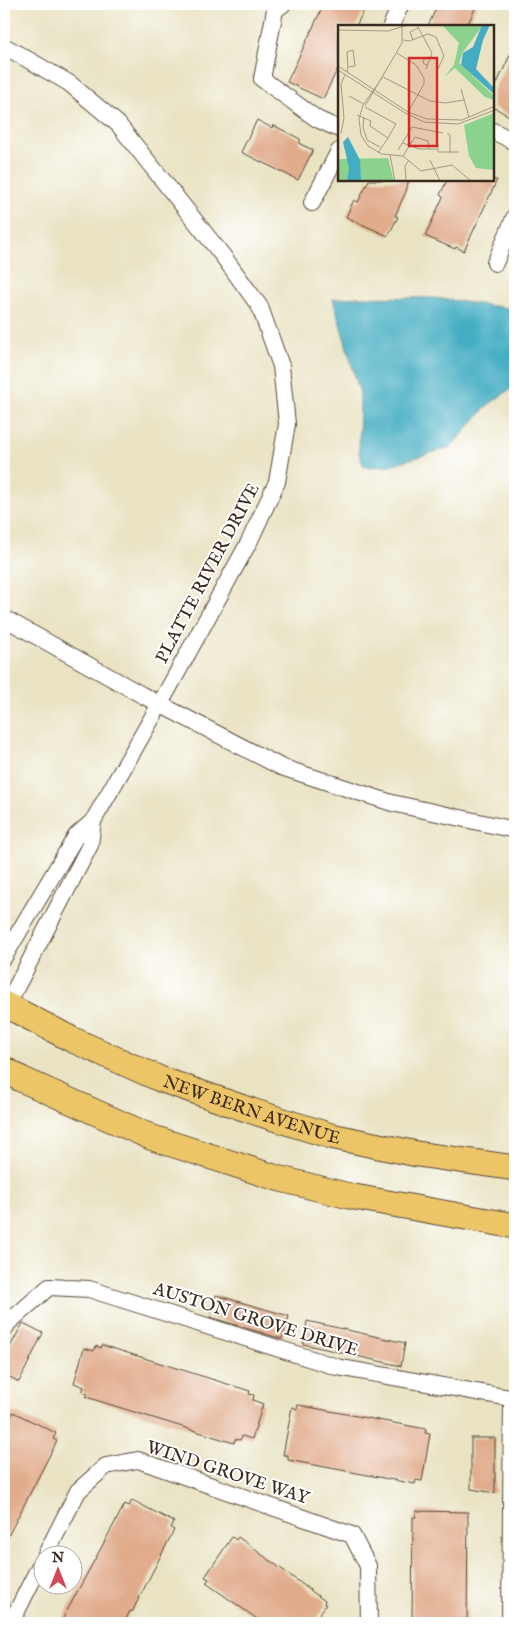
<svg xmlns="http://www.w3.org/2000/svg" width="519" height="1627" font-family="'IM FELL English',serif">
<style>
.water{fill:#44adc3;stroke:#406c70}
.building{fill:#e1ac8c}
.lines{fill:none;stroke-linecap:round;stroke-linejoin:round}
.minor-casing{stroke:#554637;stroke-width:18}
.primary-casing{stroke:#554637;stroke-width:27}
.minor{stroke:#fff;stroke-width:16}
.primary{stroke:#edc569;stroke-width:25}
.labels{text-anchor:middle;stroke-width:4;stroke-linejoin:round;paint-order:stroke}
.street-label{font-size:18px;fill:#3b2a1e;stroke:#fff}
.inset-road{fill:none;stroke:#a39981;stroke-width:1}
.view{fill:#d62828;fill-opacity:0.15;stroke:#d62828;stroke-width:2.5}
.inset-edge{fill:none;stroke:#3b2a1e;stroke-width:2.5}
</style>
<rect width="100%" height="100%" fill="#fff"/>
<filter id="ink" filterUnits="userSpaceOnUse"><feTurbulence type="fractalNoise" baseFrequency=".02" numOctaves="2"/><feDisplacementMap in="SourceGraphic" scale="10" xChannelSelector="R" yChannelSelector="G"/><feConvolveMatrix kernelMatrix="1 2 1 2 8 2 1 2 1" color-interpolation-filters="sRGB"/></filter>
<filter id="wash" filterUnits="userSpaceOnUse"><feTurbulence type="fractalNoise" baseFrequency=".0096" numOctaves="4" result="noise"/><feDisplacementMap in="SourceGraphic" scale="20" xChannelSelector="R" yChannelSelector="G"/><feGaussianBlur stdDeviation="1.12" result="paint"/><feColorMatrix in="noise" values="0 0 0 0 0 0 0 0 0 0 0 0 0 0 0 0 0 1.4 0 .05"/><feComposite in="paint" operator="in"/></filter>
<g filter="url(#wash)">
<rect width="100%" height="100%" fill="#e9e3c3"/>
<path class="water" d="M357,297L435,298L515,309V386L488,405L451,447L387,466L364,467L359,453L360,394L333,299Z"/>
<g id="blocks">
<path class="building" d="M324,4H367L356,26H339V66L323,99L287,82Z
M438,4H477L467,26H428Z
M515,44V119L493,107V92Z
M257,120L272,128L273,125L300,139V144L313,150L298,180L241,152Z
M369,180H409L406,189H407L395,216L398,217L388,236L346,217L354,200L358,202Z
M447,180H497L464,251L456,247L455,249L425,236L443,197L440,195Z
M216,1295L289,1316L282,1339L210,1317Z
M307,1321L405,1343L401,1366L303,1344Z
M23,1323L43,1333L19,1382L4,1374V1358Z
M102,1345L250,1391L249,1394L254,1395L253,1400L263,1404L252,1439L242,1436L240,1440L235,1439L234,1443L86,1397L88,1394L82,1392L84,1387L74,1383L84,1348L94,1351L96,1346L101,1348Z
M298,1405L426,1429L425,1433L430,1434L422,1481L416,1480L415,1484L288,1460V1455H283L292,1407L297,1409Z
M13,1412L56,1433L53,1439L57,1441L4,1544V1424L8,1416L11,1417Z
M471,1438H495V1493L471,1489Z
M132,1500L174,1522L171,1528L174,1530L132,1612L130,1611L124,1623H73L63,1618L125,1504L129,1506Z
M416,1511L468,1512L467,1623H412L413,1517H416Z
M232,1537L236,1540L238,1537L325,1601L324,1604L326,1605L313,1623H263L206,1583L209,1579L205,1577Z"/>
</g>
</g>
<g filter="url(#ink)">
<use href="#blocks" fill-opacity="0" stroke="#554637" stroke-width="1"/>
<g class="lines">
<g class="minor-casing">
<path id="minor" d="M283,4L275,10L262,79L317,119L339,129
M391,26L401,4
M4,46L69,83L118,124L223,256L260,307L281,366L287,424L277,482L249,542L160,704L93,821L76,836L4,957
M493,131L515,142
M312,203L339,151
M495,263L515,216
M4,618L142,695L281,767L392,803L515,830
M7,1005L90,845L93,821
M4,1330L8,1323L49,1287L89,1289L337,1367L515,1399
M46,1554L78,1491L106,1466L138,1460L352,1535L368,1566L369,1623
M11,1623L42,1561
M510,1623L512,1399"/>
</g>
<g class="primary-casing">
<g id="primary">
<path id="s1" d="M4,1004L71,1039L160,1079L252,1111L331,1136L417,1154L515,1168"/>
<path d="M4,1069L21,1079L153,1138L277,1178L349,1196L515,1226"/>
</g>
</g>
<use href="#minor" class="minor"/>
<use href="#primary" class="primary"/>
</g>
</g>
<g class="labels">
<g class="street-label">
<text transform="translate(207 573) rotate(-62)" y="6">PLATTE RIVER DRIVE</text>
<text dy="6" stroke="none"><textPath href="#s1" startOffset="270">NEW BERN AVENUE</textPath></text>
<text transform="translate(256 1319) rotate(17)" y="6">AUSTON GROVE DRIVE</text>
<text transform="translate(228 1472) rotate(18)" y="6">WIND GROVE WAY</text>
</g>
</g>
<g transform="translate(338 25)">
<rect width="156" height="156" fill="#e9e3c3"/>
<path d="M104,0H145L125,27L121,38L156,71V75L147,72L117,43L106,52L116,40L121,18ZM156,88V145L138,143L131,131L126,100ZM50,133L56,156H0V134Z" fill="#8ad28d"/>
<path d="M144,0H152L145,15L138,44L156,63V69L123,40L125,28L135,22ZM10,112L22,135L23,156H9L11,143L5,117Z" fill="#44adc3"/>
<path class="inset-road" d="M79,0L94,28L88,44M0,5L50,6L70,0M65,15L71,16L90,9L98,12L106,31L98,48M75,15L72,7L80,3M59,28L78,40L86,53V59L70,87M0,41L70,87L89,94L124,95L157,81M90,41L85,38L86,34L94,32M0,45L67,88L86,97L120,99L157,85M9,47L10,42L17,41L15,25L9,27L10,42M45,52L92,76L107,78L126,75M44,53L25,80L21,94L23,110L30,121L44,129L65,131L83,146L114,140L133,156M123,64L131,92M11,71L26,79M27,81L64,18V0M19,90L33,96L32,101L50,113L58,99L27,82M26,92L25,102L29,115L42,122M3,108L6,93L3,59L7,50M99,108L100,127H121M109,108L112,110V128M65,118L81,124H99M60,125L74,102L105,108M40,128L50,113M52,130L57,156M65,131L77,112L90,116L91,124M92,135L102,156M68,156L67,141L71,135"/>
<path class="view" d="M71,33H99V121H71Z"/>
<rect width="156" height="156" class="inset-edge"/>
</g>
<rect width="519" height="1627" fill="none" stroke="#fff" stroke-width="20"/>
<g transform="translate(58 1570)"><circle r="24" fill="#ffffff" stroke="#b1aaa5"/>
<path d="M0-4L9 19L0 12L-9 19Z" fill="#d1495b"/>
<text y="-8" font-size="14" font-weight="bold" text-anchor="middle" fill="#3b2a1e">N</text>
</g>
</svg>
